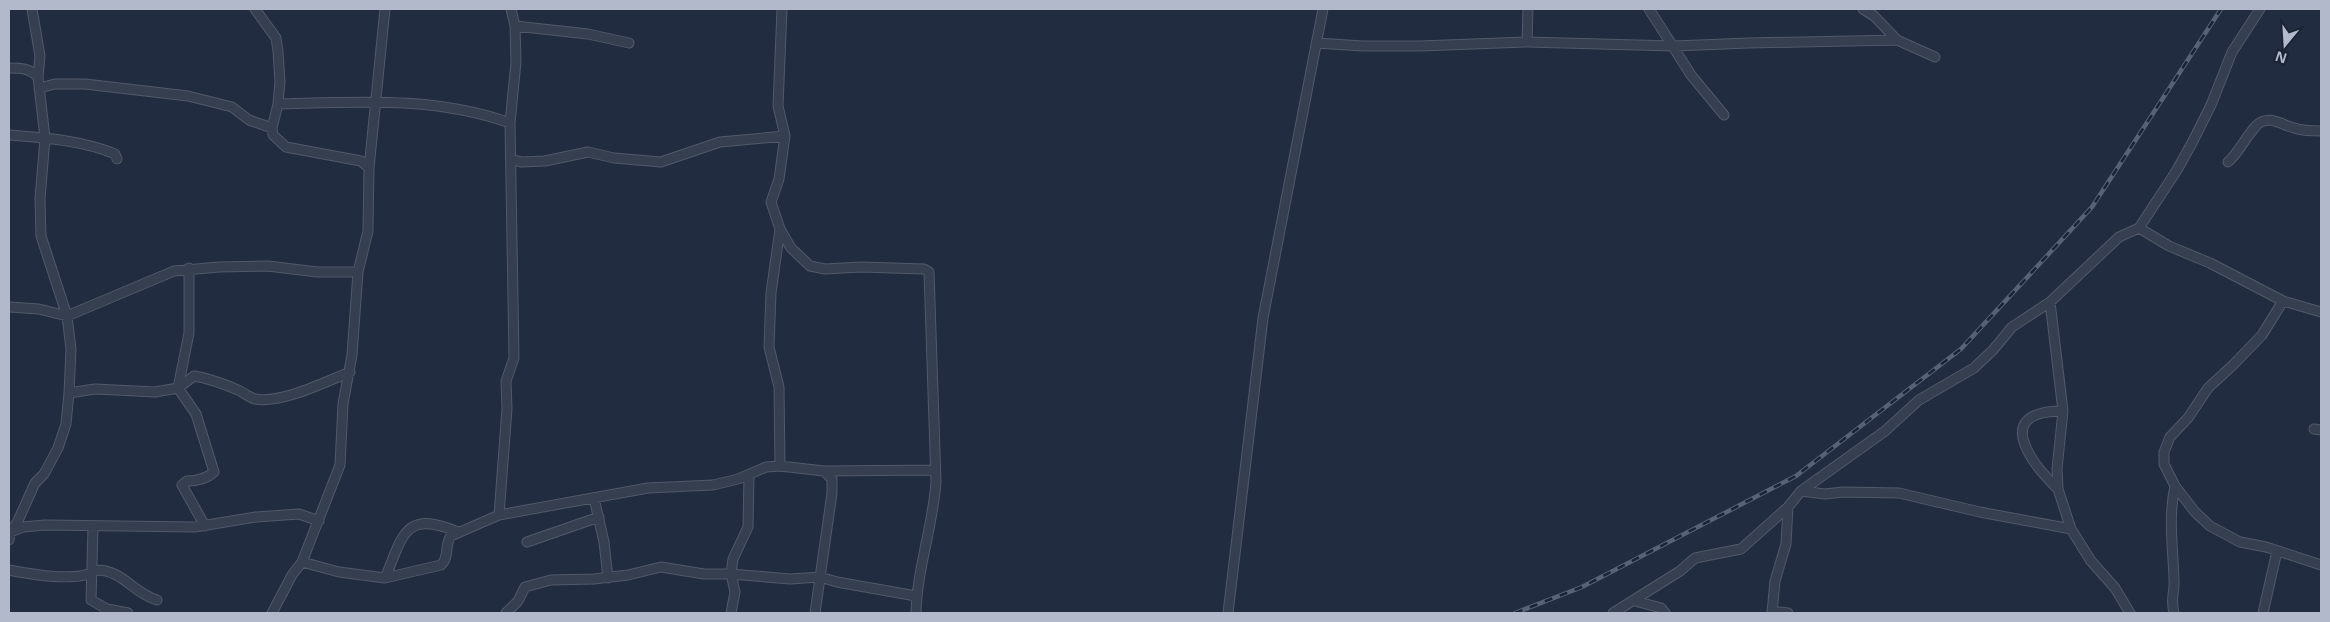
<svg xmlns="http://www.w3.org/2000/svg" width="2330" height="622" font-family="'Open Sans',sans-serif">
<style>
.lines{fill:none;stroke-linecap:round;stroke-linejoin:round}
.street-casing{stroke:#51596a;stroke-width:11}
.street{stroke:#363f4f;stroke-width:9}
.rail-casing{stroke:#576277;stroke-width:4.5}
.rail{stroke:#1b2434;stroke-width:2.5;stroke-dasharray:8;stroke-linecap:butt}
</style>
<rect width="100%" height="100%" fill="#222c40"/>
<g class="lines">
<g class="street-casing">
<path id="street" d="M32,9L40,56L38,77
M255,9L276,38L278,51L280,82L278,104L272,128L273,135L286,147L361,161L369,168L368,231L358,272L352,355L343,404L340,465L302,562L292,575L272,613
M782,9L778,106L785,136L779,179L771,202L780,229L791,248L810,266L825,269L861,267L924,269L929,272L936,482C933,526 917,569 916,613
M1649,9L1691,75L1724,115
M1863,9L1874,16L1897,40
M515,26L588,34L629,43
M1527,42L1528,9
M1316,43L1363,46H1420L1527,42L1674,46L1749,43L1897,40L1935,57
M9,68C20,68 30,68 38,77L45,138L40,199L41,236L67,316L71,349L69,393L66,424L58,448L44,474L35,483L17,523L10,532L9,540
M39,88L55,84H85L188,96L232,107L249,120L272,128
M278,104C356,102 435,96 510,123
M9,135C44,138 82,140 115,154L117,159
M511,159L521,162L545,161L588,152L614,158L661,162L720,142L785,136
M2228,162C2240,151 2246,136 2257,125C2269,114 2282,125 2294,128C2303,131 2312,131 2321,131
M369,168L385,9
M2139,228L2169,246L2210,263L2283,301L2321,312
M780,229L771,293L769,347L779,387L780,466
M189,268V333L178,388L196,414L214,472C206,479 197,481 187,481L182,485L205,526
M2283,301L2262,335L2234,364L2208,388L2188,418L2170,437L2164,452V464L2175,486L2195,512L2210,526L2240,542L2266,547L2321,565
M2050,302L2063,411L2057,469L2058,489L2071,529L2091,561L2115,588L2130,613
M9,307L39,309L67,316L174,271L219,267L268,266L317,272H358
M69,393L95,389L155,392L178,388L194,376C208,378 224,384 238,390C243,392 248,397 255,399C281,404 325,382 350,372
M2314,429L2321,430
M2058,489C2030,462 1992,411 2063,411
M1801,491L1825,494L1843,492L1899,493L1980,512L2071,529
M594,498L604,542L608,578
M499,515L507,409L506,381L514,358L510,123L516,62L515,26L511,9
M93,527L91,600L107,609L105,613
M11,532L23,527L45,525L195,527L256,517L299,514L319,521
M527,542L599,517
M302,562L339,572L385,578L441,565C450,557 444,545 451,536L499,515L648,488L713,485L738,479L766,467L780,466L824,471L935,470
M9,570C29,574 80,583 96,570C123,570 133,593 157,600
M385,578C403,536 404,509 458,532
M1635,601L1661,608L1665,613
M107,609L128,613
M1772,611L1788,613
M506,613L518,601L525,587L551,580L594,579L628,575L661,567L704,574H731L790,579L820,577L837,582L916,596
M731,613L735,592L731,574L733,559L748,527L749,475
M815,613L832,493V479L824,471
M1228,613L1263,318L1323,9
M1613,613L1680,571L1695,558L1741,549L1788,507L1801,491L1885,431L1919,400L1974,368L1993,350L2012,327L2050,302L2119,237L2139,228L2177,170L2193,141L2211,105L2232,52L2260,9
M1772,613L1775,581L1786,544L1788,507
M2174,613C2170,597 2175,593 2174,579C2173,548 2168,518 2175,486
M2263,613L2277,551"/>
</g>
<use href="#street" class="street"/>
<g class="rail-casing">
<path id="rail" d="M1515,613L1582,587L1796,476L1961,349L2092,207L2221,9"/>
</g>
<use href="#rail" class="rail"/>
</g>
<rect width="2330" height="622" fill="none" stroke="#b2b9cb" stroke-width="20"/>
<g transform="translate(2285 45) rotate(198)" stroke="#1b2434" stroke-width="4" paint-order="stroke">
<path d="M0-4L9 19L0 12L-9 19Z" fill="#b2b9cb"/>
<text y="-8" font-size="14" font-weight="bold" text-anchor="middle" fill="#b2b9cb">N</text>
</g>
</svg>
